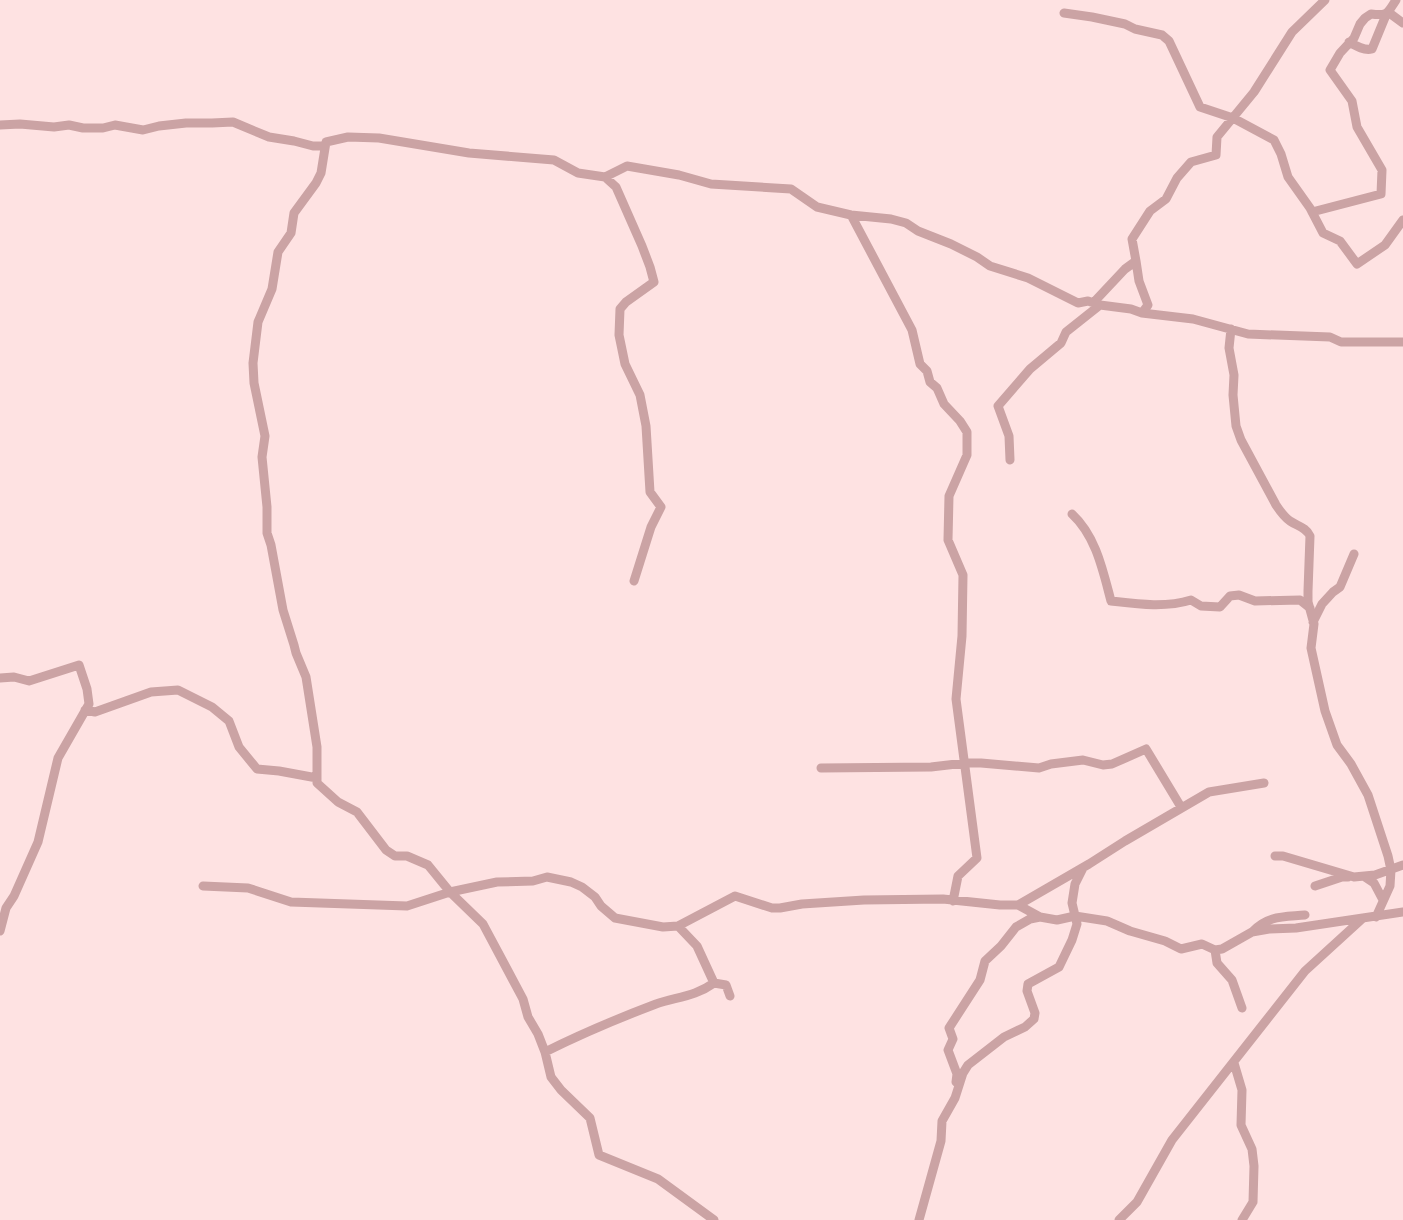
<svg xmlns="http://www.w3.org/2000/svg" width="1403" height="1220" font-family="Arial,sans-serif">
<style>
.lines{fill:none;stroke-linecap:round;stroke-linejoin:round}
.minor{stroke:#cba3a4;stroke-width:9}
</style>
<rect width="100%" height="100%" fill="#fee2e2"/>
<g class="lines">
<path class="minor" d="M1388,12L1403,23
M1064,13L1092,17L1125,24L1135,29L1162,35L1169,41L1200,107L1233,118L1274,140L1281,154L1288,177L1310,208L1323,233L1340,241L1357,264L1385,245L1403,220
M1349,42C1356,46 1364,51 1372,49L1386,15
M0,125L20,124L54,127L69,125L83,128H103L115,125L143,130L159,126L186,123H212L233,122L269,137L294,141L313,146H325
M605,177L616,187L642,246L650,267L654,282L626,302L620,309L619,335L625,364L640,395L646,426L650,492L661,507L651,527L634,581
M1312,212L1381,194L1382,170L1357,127L1352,101L1330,70L1340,53L1354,38L1360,24L1365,18L1371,14C1388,16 1387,14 1396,0
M851,215L912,330L920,364L927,371L930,382L937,388L944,404L960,421L967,432V455L949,496L948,540L963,575L962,636L956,699L977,858L958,876L953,901
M1136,261L1139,281L1148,305L1142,313
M1094,302L1125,269L1136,261L1132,239L1150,211L1166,199L1177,178L1191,162L1216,155L1217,137L1254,92L1292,32L1325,0
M1231,329L1229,348L1234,375L1233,395L1236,426L1241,440L1276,505C1280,511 1284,517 1290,521C1297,526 1306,527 1310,536L1308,591V602L1314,624L1311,648L1325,711L1337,745L1351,764L1368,795L1388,856L1391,870L1390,886L1376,917
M1403,342H1341L1330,337L1248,334L1193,319L1142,313L1131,309L1100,305L1088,301L1078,303L1028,278L990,266L977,257L951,244L918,231L906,223L891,219L851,215L817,207L791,189L711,184L679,175L627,166L605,177L578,173L554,160L469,153L379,138L348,137L326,142L321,173L316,183L294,213L291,233L278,252L272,289L258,322L253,363L254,383L265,436L262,457L267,507V533L271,545L283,610L294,645L296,653L306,677L317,747V783L338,802L357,812L386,850L395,856H407L428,865L450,892L497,882L533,881L547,877L571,882L582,887L595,897L601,906L615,918L663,927L678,926L735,896L772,908H780L802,904L864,900L943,899L1000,905H1018L1040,917L1057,920L1075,916L1107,921L1130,931L1165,941L1181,949L1202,944L1215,950L1222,949L1252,932L1269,929L1296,928L1403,912
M1010,460L1009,436L998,406L1030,369L1061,343L1066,332L1100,305
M1072,514C1096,536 1103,571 1111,601C1137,604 1165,608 1191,600L1201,606L1220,607L1230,596L1239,595L1255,601L1300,600L1310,608
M1313,622L1322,604L1333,592L1340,587L1354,554
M0,678L14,677L29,681L79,665L87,689L89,704L58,758L38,842L14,896L6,908L0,931
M85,710L95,712L151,692L178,690L212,707L229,721L239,747L257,769L279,771L317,778
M821,768L931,767L965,763H981L1039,768L1051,764L1083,760L1103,765L1112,764L1146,749L1181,807
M1275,856H1283L1354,877L1375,875L1403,865
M1365,877L1374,883L1383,900
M203,886L248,888L291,902L407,906L450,892L483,924L523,999L528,1017L538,1034L545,1052L551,1077L561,1090L590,1118L599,1155L658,1179L714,1220
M1315,886L1342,877H1348
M1018,905L1089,864L1125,841L1209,792L1264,783
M678,926L697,946L714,983
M1252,932C1268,915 1284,917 1305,915
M1215,950L1217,963L1232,980L1242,1008
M545,1052C581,1034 619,1018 656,1004C677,997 696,996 714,983L726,985L730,996
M1234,1063L1242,1090L1241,1125L1252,1149L1254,1166L1253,1202L1242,1220
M956,1082L957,1074L948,1050L953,1039L949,1028L980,980L985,961L1001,946L1016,927L1030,919L1040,917
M919,1220L941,1141L942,1121L955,1098L963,1073L968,1065L1004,1037L1025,1027L1034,1019L1035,1013L1027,991L1028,984L1059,967L1072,940L1077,924L1072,903L1075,884L1083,868
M1119,1220L1137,1202L1172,1140L1305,971L1362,919"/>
</g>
</svg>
